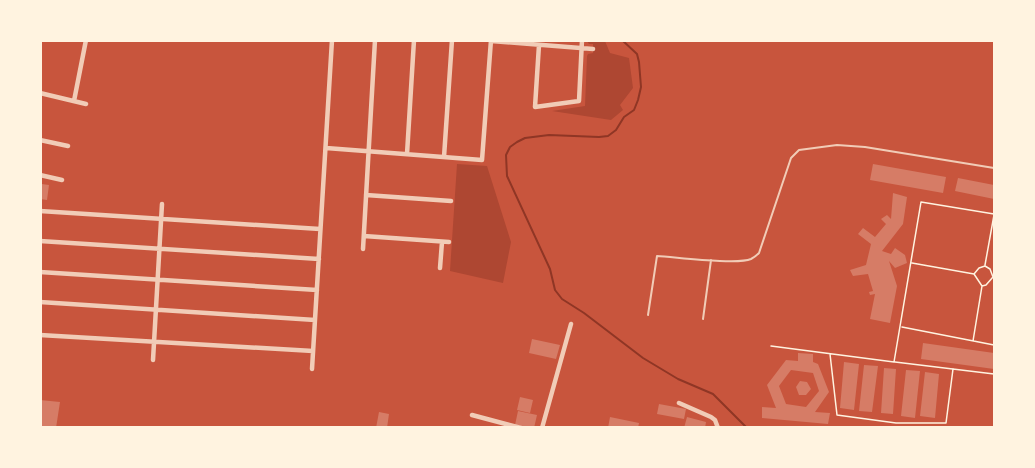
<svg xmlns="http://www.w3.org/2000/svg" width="1035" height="468" font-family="Mulish,sans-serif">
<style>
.green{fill:#ae4732}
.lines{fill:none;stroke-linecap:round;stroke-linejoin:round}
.stream{stroke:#8f3625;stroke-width:2}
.building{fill:#d67c66;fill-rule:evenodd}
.path{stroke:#fff3e0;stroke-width:1.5}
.service{stroke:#f1ccb7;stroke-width:2}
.minor{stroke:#f1ccb7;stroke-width:4.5}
</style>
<rect width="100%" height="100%" fill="#c8553d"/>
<path class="green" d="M587,41H605L610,53L629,58L633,88L620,105L623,110L611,120L552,111L585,106L587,56L588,54L593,53V44H589Z
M457,164L487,166L511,242L503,283L450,271Z"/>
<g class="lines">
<path class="stream" d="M622,40L637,54L639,62L641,87L638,100L634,110L624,117L616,130L608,136L599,137L549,135L525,138L517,142L510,147L506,155L507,176L550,269L555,290L562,299L584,313L643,358L678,379L713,394L747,428"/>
</g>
<path class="building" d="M873,164L946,177L943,193L870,180Z
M958,178L994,185V199L955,191Z
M42,184L49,185L47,200L40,199Z
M893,193L907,197L903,224L882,251L891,254L895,248L905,255L907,263L895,268L889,261L897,286L890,323L870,319L875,294L870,295L869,292L873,291L868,274L853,276L850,270L866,265L871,244L858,234L863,228L875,237L886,224L881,219L887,215L891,219Z
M532,339L560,345L556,359L529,353Z
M923,343L994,353V369L921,359Z
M798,353L813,354V362L818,364L829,392L815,412L830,413L828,424L762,418V407L776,408L767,385L786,360L798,361ZM791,370L813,373L819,391L806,407L786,404L779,386Z
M844,362L859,364L854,410L840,408Z
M864,365L878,366L872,412L859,411Z
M884,368L896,369L893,414L881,413Z
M906,370L920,371L915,418L901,416Z
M925,372L939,374L935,418L920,416Z
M800,381L807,382L811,389L806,395H799L796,387Z
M520,397L533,400L530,413L517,410Z
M40,400L60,402L56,428H40Z
M659,404L686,409L684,419L657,414Z
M518,411L537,415L534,428L515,425Z
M379,412L389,414L387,428H376Z
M610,417L639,423L638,428H608Z
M687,417L706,422L705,428H684Z"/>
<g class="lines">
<path class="path" d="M912,263L974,274L982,286L986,285L993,277L990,269L985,266L979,268L974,274
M985,265L994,215
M902,327L994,345
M973,341L982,286
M771,346L894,362L921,202L994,214
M830,354L837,415L896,423H946L953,369
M895,362L994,374"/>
<path class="service" d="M648,315L657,256C676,257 737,265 751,259C753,258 757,255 759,253L791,158L799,150L837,145L865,147L994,168
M703,319L711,260"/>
<path class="minor" d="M491,41L593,49
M539,45L535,107L579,101L582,40
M40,93L86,104
M74,101L86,40
M40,140L68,146
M326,148L482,160L491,40
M407,154L414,40
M444,157L452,40
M40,175L62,180
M366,195L451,201
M40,211L320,229
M364,236L449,242
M40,241L319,259
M363,249L375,40
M440,268L442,242
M40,272L317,290
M40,302L315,320
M40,335L313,351
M153,360L162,204
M312,369L332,40
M679,403L711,417L715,420L718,428
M472,415L521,428
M542,428L571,324"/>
</g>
<rect width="1035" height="468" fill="none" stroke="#fff3e0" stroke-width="84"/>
</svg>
